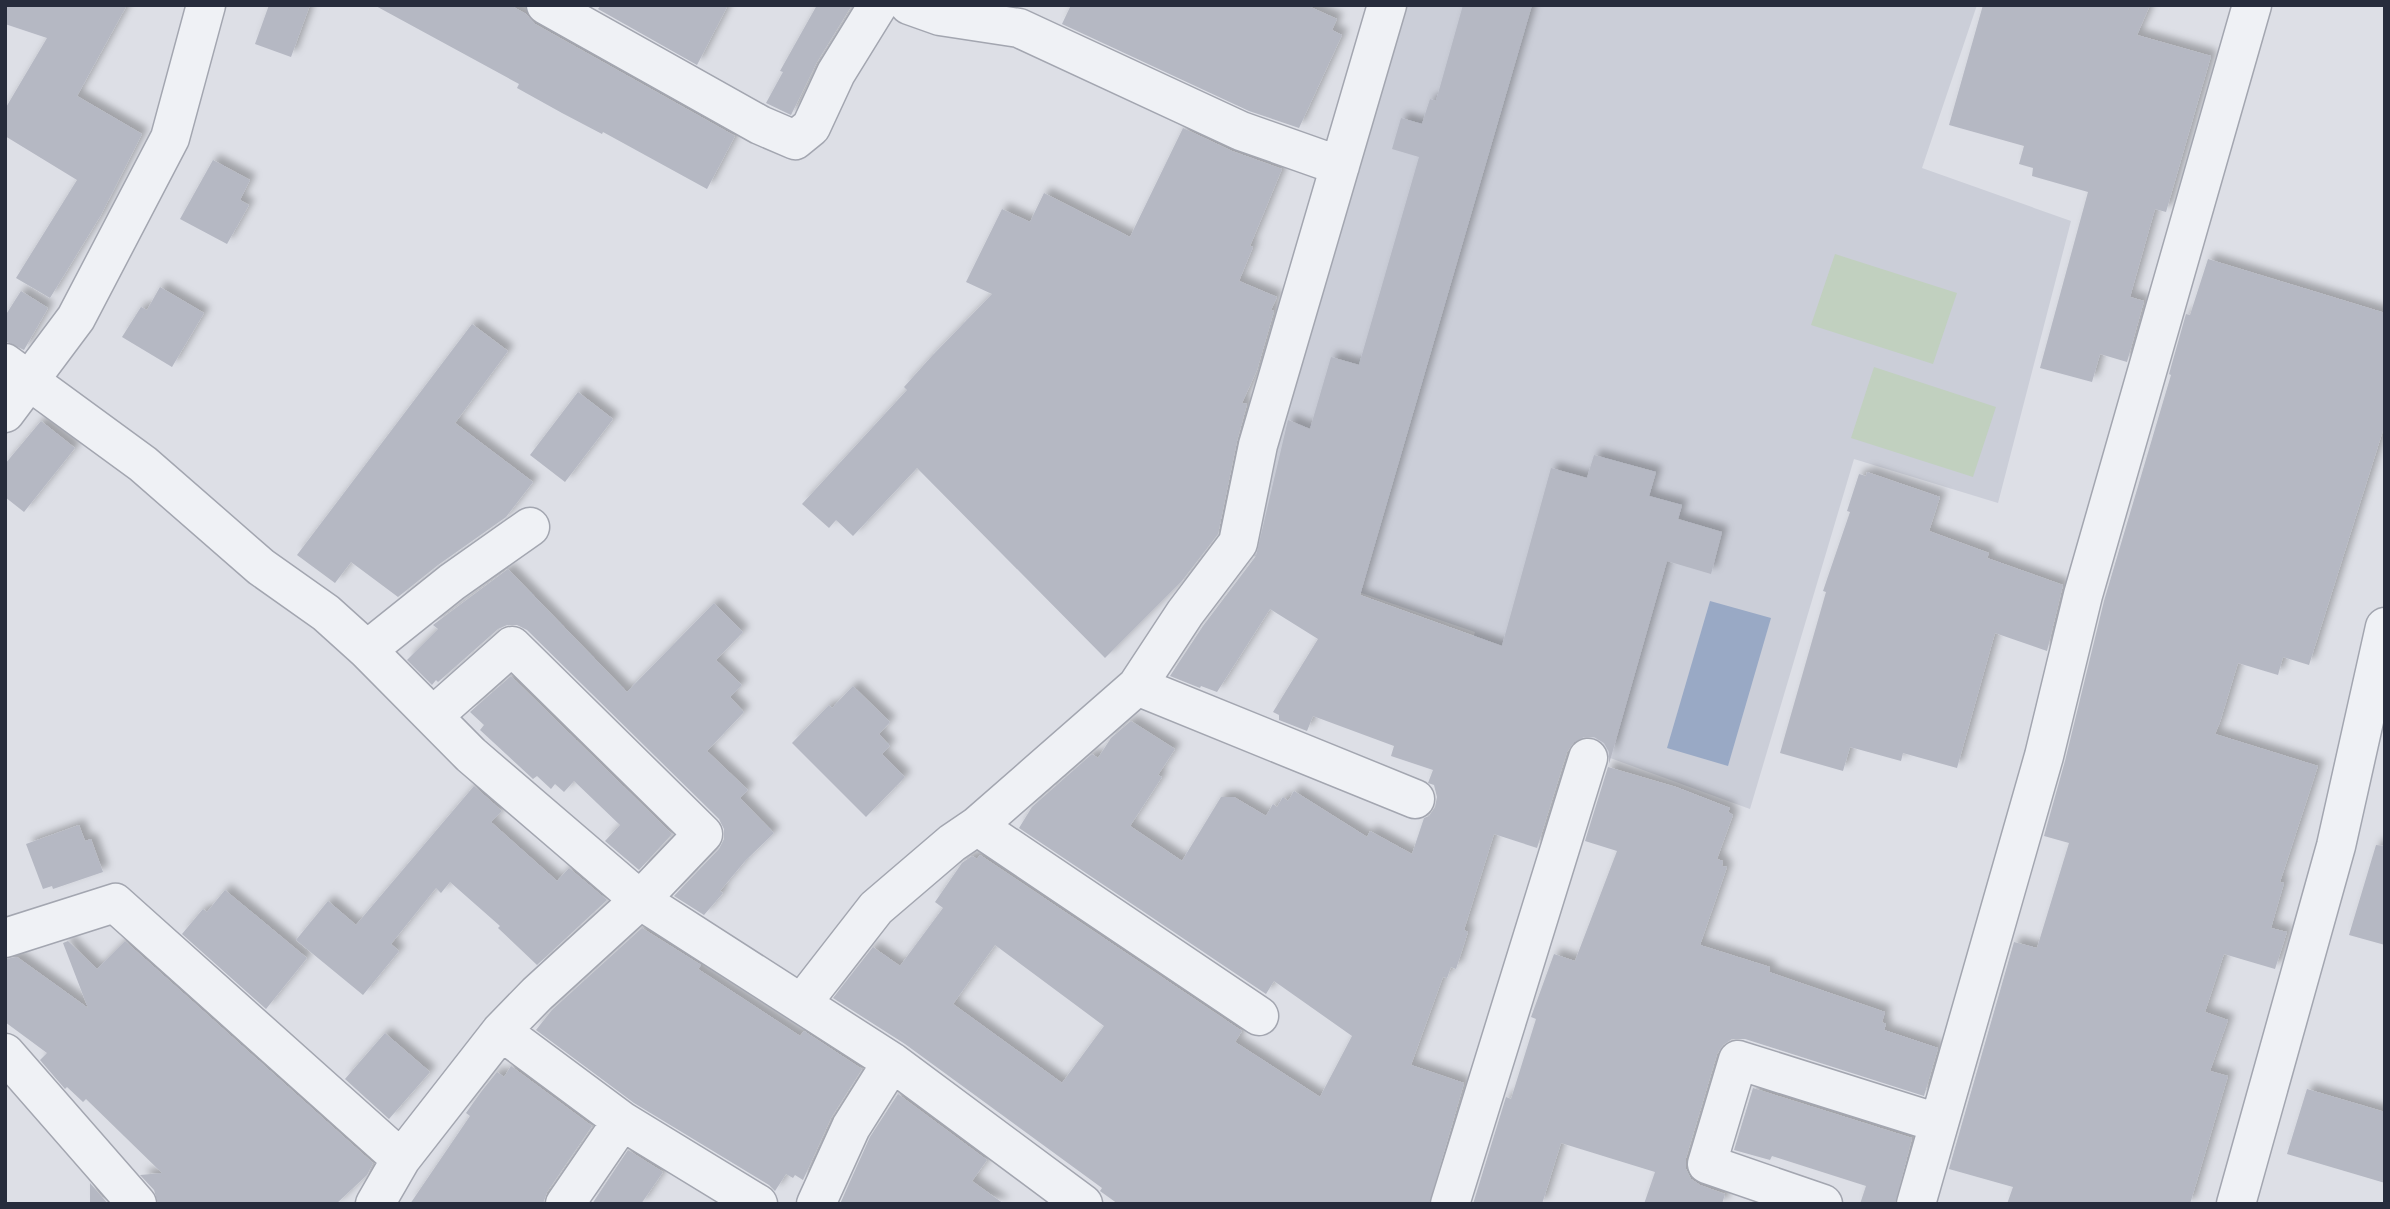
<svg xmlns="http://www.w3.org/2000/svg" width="2390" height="1209" font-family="'Archivo Narrow',sans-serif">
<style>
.built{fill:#cbced8}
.garden{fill:#c1d0bf}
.water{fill:#99a9c5}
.building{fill:#b5b8c3;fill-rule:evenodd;filter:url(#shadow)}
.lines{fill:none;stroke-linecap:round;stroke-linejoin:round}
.minor-casing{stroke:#a3a6b0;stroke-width:41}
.tertiary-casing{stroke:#a3a6b0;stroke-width:41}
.minor{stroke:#eff1f5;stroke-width:38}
.tertiary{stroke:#eff1f5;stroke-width:38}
</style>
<defs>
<filter id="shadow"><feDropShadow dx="6" dy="-6" stdDeviation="3.5" flood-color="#0004"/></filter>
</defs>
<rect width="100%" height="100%" fill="#dddfe6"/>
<path class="built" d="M1396,5H1977L1922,168L2071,221L1998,503L1854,459L1750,809L1454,701L1475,632L1245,553Z"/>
<path class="garden" d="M1835,254L1957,293L1933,364L1811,325Z
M1874,367L1996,407L1973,477L1851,438Z"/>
<path class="water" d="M1710,601L1771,618L1728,766L1667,748Z"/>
<path class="building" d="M5,5H127L77,96L142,134L101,215L50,298L16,278L77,180L5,136V109L47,38L5,24Z
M269,5H310L291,57L255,44Z
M374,5H510L526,14L535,24L735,136L707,189L603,132L602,134L562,113L517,88L519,84Z
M601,5H728L697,65L598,9Z
M817,5H852L817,62L791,115L766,103L783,72L780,71Z
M1071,5H1306L1337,19L1332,30L1342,35L1299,128L1249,111L1062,24Z
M1463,5H1532L1360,595L1502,646L1551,468L1587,478L1594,455L1656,472L1649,496L1682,505L1678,519L1722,532L1711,574L1667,561L1609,764V752L1604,743L1594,737H1584L1574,742L1567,752L1537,848L1494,834L1464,930L1468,932L1456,969L1451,967L1447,978L1443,977L1411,1065L1464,1083L1429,1204H1118L1100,1191L1102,1188L905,1044L833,998L873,947L900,966L943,908L935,902L962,863L972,856L977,859L980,855L1242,1031L1235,1042L1320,1097L1352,1036L1274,981L1266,994L1019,828L1032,807L1092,754L1098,758L1111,738L1131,721L1175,749L1158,775L1162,777L1130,826L1182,861L1221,797H1234L1266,816L1273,804L1277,807L1283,797L1288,801L1294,791L1367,837L1370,831L1412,854L1424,818L1429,816L1435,807L1437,797L1434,785L1428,783L1433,770L1391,756L1394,746L1313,716L1307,731L1279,720V715L1273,712L1318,639L1270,609L1217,692L1201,686L1200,688L1170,676L1203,626L1256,556L1288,420L1310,429L1331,357L1359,365L1419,157L1392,149L1401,118L1422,124L1430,99L1436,101ZM995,945L1104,1026L1062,1083L953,1004Z
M1983,5H2150L2137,35L2211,56L2166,212L2155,209L2130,297L2144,301L2127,362L2100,354L2092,382L2040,368L2088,192L2032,176L2033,168L2019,164L2024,146L1949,125Z
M1183,128L1232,151L1282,169L1250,246L1253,247L1239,281L1277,297L1271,310L1274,311L1257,370L1242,403L1247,404L1237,441L1218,534L1181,582L1105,658L917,468L853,536L836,520L829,528L802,504L907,390L904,387L931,357L992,294L966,282L1002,209L1030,222L1044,193L1130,237Z
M213,160L250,180L240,200L249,205L227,244L180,219Z
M2208,259L2385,313V424L2309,665L2283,657L2278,675L2238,663L2220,722L2215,734L2318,766L2280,882L2284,883L2271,928L2287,932L2275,969L2224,954L2205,1012L2228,1020L2210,1071L2228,1076L2190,1204H2007L2013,1187L1949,1169L2014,942L2037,948L2069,843L2044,836L2065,761L2104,601L2171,375L2169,374L2186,314L2190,315Z
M160,287L204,313L172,367L122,337L141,307L147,310Z
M21,291L48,308L24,350L5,341V316Z
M472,324L508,351L455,423L533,482L506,517L438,565L398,597L351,562L335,583L297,555Z
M578,392L613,419L565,482L530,455Z
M41,421L75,448L24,512L5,497V464Z
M1867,472L1940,497L1929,531L1989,553L1987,558L2063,585L2047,651L1995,633L1957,768L1903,753L1901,761L1850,747L1843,771L1780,753L1826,592L1823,591L1850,512L1847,511L1859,474L1866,476Z
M508,569L627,692L714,603L743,632L716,660L742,685L730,697L744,712L707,751L748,790L740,798L774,833L745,861L720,891L723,893L704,915L674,896L719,849L724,839V829L719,819L527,630L517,625H507L498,629L438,682L436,680L432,685L407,660L438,629L433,625Z
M511,676L672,834L639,870L605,841L620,825L574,781L564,792L555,784L551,789L537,776L533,779L480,730L484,725L470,712Z
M853,686L890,722L879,734L890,746L882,754L905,777L866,817L792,743L829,705L832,708Z
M1608,767L1676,787L1730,808L1728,812L1733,815L1717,859L1723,861L1722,866L1727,867L1700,945L1770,967L1769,972L1885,1012L1882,1022L1886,1024L1884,1030L1938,1048L1924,1096L1745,1039H1732L1723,1045L1717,1054L1686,1158V1169L1691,1179L1700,1185L1725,1194L1722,1204H1644L1655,1172L1561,1143L1542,1204H1473L1506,1097L1511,1099L1536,1019L1531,1017L1554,954L1575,961L1617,851L1585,841Z
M474,786L502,811L491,822L557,881L569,868L607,900L537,965L498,928L500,926L450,882L441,893L436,888L391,944L399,951L363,995L296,940L328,901L356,925Z
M79,825L85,841L91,839L103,872L53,889L52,886L43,889L26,844Z
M2376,845L2385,846V945L2349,935Z
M225,890L307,958L266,1009L182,934L203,909L207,912Z
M642,928L701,965L698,969L800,1036L804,1031L862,1069L831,1118L803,1180L795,1175L793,1178L786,1174L775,1191L769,1185L634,1103L536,1030L552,1010Z
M68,941L97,969L125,941L373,1163L367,1175L336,1204H158L154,1190L140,1175L162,1173L86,1099L83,1102L67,1087L65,1089L40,1060L47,1053L5,1022V959L17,957L88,1008L63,943Z
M385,1033L430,1072L389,1119L345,1079Z
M511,1066L592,1126L547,1192L543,1204H410L470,1116L466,1113L481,1092L497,1072L504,1077Z
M1753,1088L1912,1138L1895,1204H1860L1866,1186L1772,1156L1770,1160L1734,1150Z
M2307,1089L2385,1112V1183L2287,1154Z
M898,1094L987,1160L972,1181L1004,1204H840L870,1137Z
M628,1150L663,1172L641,1204H592Z
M90,1183L108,1204H90Z"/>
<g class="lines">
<g class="minor-casing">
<path id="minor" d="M546,5L760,125L795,140L811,127L836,73L878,5
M909,5L940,16L1019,28L1241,131L1340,166
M5,363L143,464L261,567L326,613L367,650L471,755L640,900L892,1062L1083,1204
M5,413L76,318L170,138L206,5
M367,650L452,582L530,527
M1137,686L1415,799
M977,826L1259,1016
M5,938L115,903L401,1159
M802,1003L876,908L952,843L977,826L1137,686L1185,613L1238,543L1258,445L1387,5
M501,1031L622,1121L758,1204
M5,1053L137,1204
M375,1204L401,1159L501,1031L537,994L640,900L703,834L512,646L433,716
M565,1204L622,1121
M816,1204L851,1127L892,1062
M1450,1204L1588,758
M1823,1204L1707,1164L1738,1060L1938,1123
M1916,1204L2044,756L2083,595L2252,5"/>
</g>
<g class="tertiary-casing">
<path id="tertiary" d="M2236,1204L2336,846L2385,627"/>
</g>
<use href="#minor" class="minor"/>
<use href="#tertiary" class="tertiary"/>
</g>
<rect width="2390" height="1209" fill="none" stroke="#272c3c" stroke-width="14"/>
</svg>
